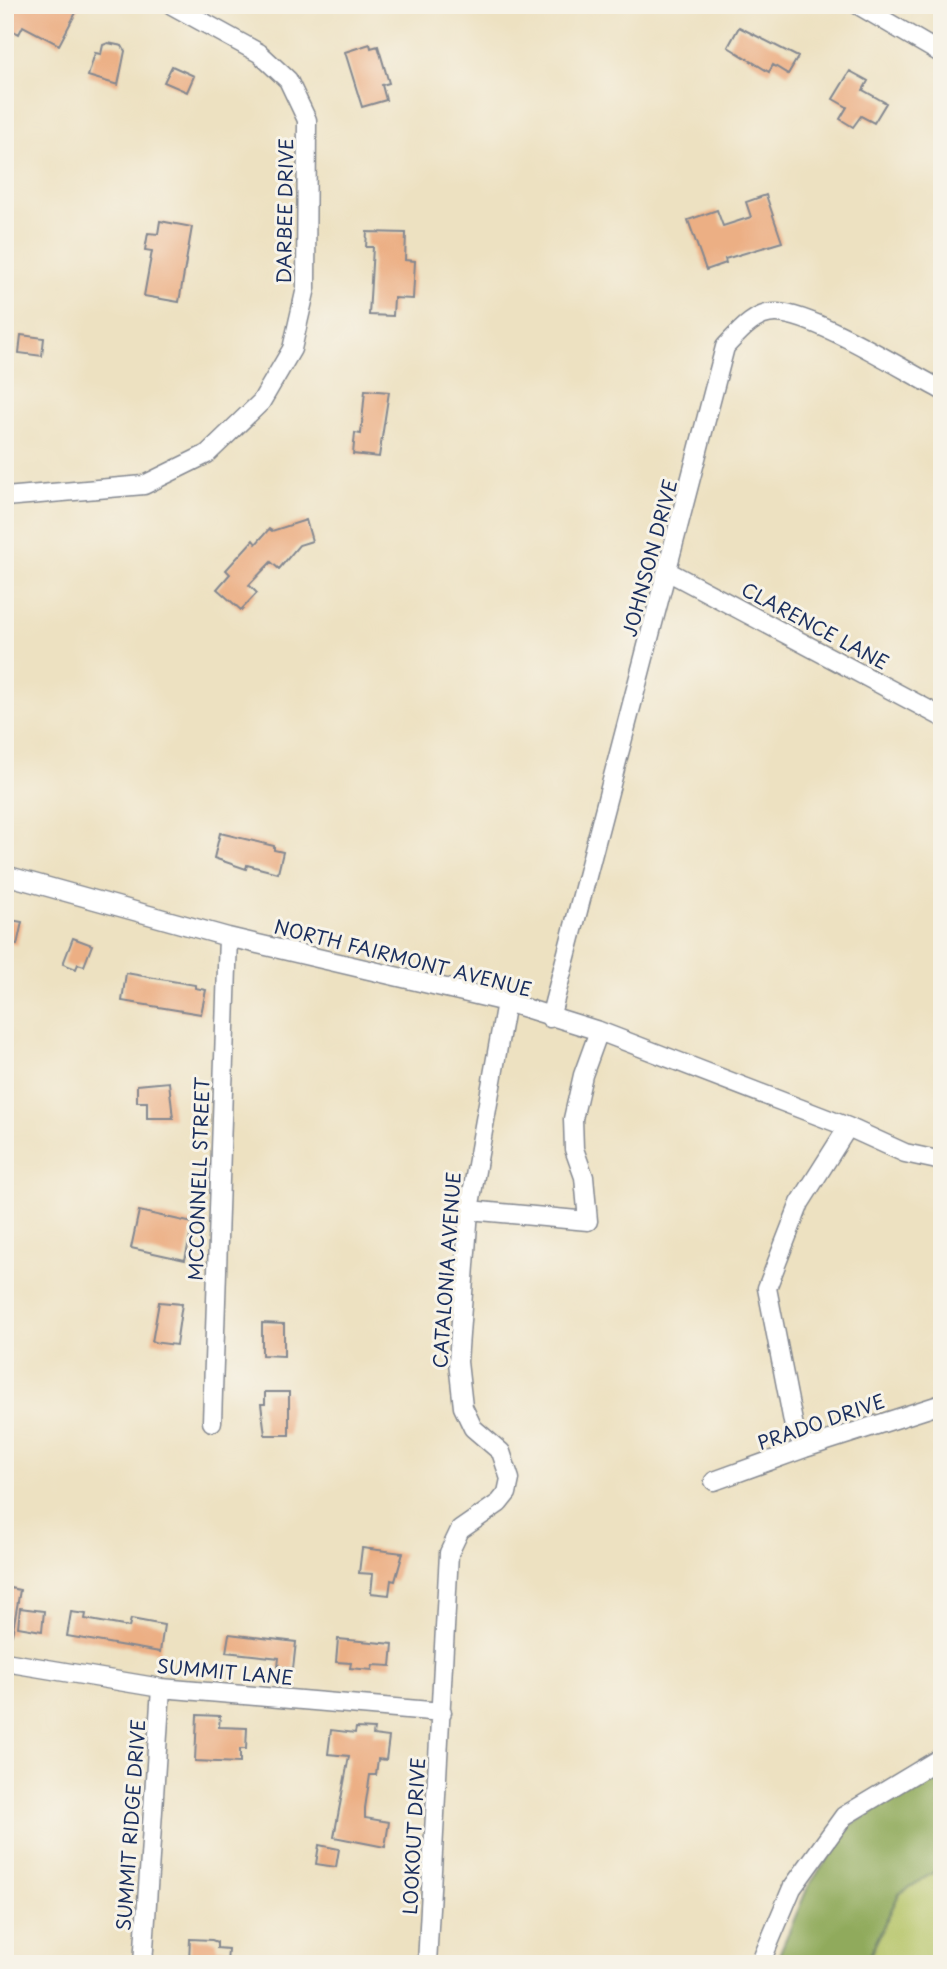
<svg xmlns="http://www.w3.org/2000/svg" width="947" height="1969" font-family="'Playpen Sans',sans-serif">
<style>
.green{fill:#b5c467;stroke:#687a62;stroke-width:2}
.forest{fill:#90aa5c;stroke:#566c5d;stroke-width:2}
.building{fill:#ecaf84}
.lines{fill:none;stroke-linecap:round;stroke-linejoin:round}
.minor-casing{stroke:#848890;stroke-width:21}
.minor{stroke:#fff;stroke-width:18}
.labels{text-anchor:middle;stroke-width:6;stroke-linejoin:round;paint-order:stroke}
.street-label{font-size:19px;fill:#1b2f5e;stroke:#f7f3e8}
</style>
<rect width="100%" height="100%" fill="#f7f3e8"/>
<filter id="ink" filterUnits="userSpaceOnUse"><feTurbulence type="fractalNoise" baseFrequency=".0143" numOctaves="2"/><feDisplacementMap in="SourceGraphic" scale="14" xChannelSelector="R" yChannelSelector="G"/><feConvolveMatrix kernelMatrix="1 2 1 2 8 2 1 2 1" color-interpolation-filters="sRGB"/></filter>
<filter id="wash" filterUnits="userSpaceOnUse"><feTurbulence type="fractalNoise" baseFrequency=".00686" numOctaves="4" result="noise"/><feDisplacementMap in="SourceGraphic" scale="28" xChannelSelector="R" yChannelSelector="G"/><feGaussianBlur stdDeviation="1.57" result="paint"/><feColorMatrix in="noise" values="0 0 0 0 0 0 0 0 0 0 0 0 0 0 0 0 0 1.4 0 .05"/><feComposite in="paint" operator="in"/></filter>
<g filter="url(#wash)">
<rect width="100%" height="100%" fill="#ede1c1"/>
<path class="green" d="M942,1867V1964H866L899,1894Z"/>
<path class="forest" d="M942,1770V1867L899,1894L865,1964H775L808,1887L851,1825Z"/>
<g id="blocks">
<path class="building" d="M5,5H80L59,45L23,26L19,34L5,27Z
M739,27L798,57L788,74L773,65L769,72L728,47Z
M108,43L122,46L125,51L118,85L88,76L95,53L101,54L103,45Z
M370,44L371,48L378,46L389,83L382,85L386,100L362,107L345,52Z
M172,66L194,76L187,92L164,82Z
M850,71L868,81L863,90L886,103L874,123L861,116L853,127L840,119L847,107L833,99Z
M766,195L782,242L725,259L726,263L706,270L688,220L717,210L723,226L751,217L746,202Z
M160,221L192,227L179,302L144,296L152,251L145,250L148,233L158,234Z
M367,232L406,233L405,260L415,261L413,299L394,298L393,316L369,315L373,247H366Z
M21,335L44,338L42,356L19,353Z
M365,390L389,392L379,457L353,454L355,433L361,434Z
M306,520L312,541L299,545L279,569L271,562L249,585L257,593L241,610L217,589L230,574L226,570L253,540L256,544L269,529L272,531Z
M220,833L274,846V850L283,852L278,873L247,865L246,869L214,858Z
M5,919L22,922L17,945L5,942Z
M73,938L92,945L84,966L78,964L76,969L63,964Z
M126,973L195,985V988L206,990L201,1014L122,1001Z
M169,1082L173,1118H147V1102H137V1085Z
M139,1211L193,1223L185,1260L131,1248Z
M159,1302L182,1304L176,1345L152,1342Z
M262,1323L284,1324V1356L262,1355Z
M265,1392H289V1435H265L261,1404H265Z
M362,1548L403,1553L395,1581L391,1580L389,1595L371,1593L373,1574L359,1573Z
M5,1587L20,1590L12,1635L5,1634Z
M20,1608L44,1611L42,1631L18,1627Z
M71,1612L86,1614L85,1619L129,1627L131,1619L164,1625L160,1652L67,1636Z
M229,1634L296,1642L293,1669L278,1667L279,1658L226,1652Z
M338,1639L393,1644L391,1666L373,1665L372,1670L350,1668L351,1663L336,1662Z
M197,1715L220,1716L219,1727L247,1728L246,1749H240V1763L195,1761Z
M356,1728L374,1729L373,1735L389,1737L386,1760L378,1759L376,1775H370L365,1808V1818L389,1822L385,1847L334,1837L349,1756L328,1754L331,1730L355,1733Z
M319,1845L339,1849L336,1867L316,1864Z
M190,1939L212,1940L217,1942V1948L228,1949L227,1964L189,1960Z"/>
</g>
</g>
<g filter="url(#ink)">
<use href="#blocks" fill-opacity="0" stroke="#848890" stroke-width="2"/>
<g class="lines">
<g class="minor-casing">
<path id="minor" d="M858,5L942,54
M5,497L144,485L207,454L261,402L292,349L306,288L307,120L288,80L259,53L172,5
M669,572L942,717
M5,875L228,937L506,1002L599,1031L848,1127L905,1153L942,1161
M550,1018L725,347C739,332 755,312 777,313C815,314 905,371 942,390
M469,1210L588,1221L584,1177L574,1149L573,1119L583,1075L599,1031
M212,1422L228,937
M805,1448L794,1427L767,1288L800,1203L848,1127
M714,1481L805,1448L942,1404
M5,1662L161,1688L442,1712
M143,1964L161,1688
M427,1964L449,1553L460,1530L499,1503L507,1493L510,1479L501,1452L473,1428L463,1407L458,1362L469,1210L506,1002
M760,1964L792,1888L844,1816L942,1757"/>
</g>
<use href="#minor" class="minor"/>
</g>
</g>
<g class="labels">
<g class="street-label">
<text transform="translate(285 211) rotate(-89)" y="7">DARBEE DRIVE</text>
<text transform="translate(650 558) rotate(-75)" y="7">JOHNSON DRIVE</text>
<text transform="translate(815 626) rotate(28)" y="7">CLARENCE LANE</text>
<text transform="translate(403 958) rotate(14)" y="7">NORTH FAIRMONT AVENUE</text>
<text transform="translate(199 1179) rotate(-88)" y="7">MCCONNELL STREET</text>
<text transform="translate(447 1270) rotate(-86)" y="7">CATALONIA AVENUE</text>
<text transform="translate(821 1422) rotate(-19)" y="7">PRADO DRIVE</text>
<text transform="translate(225 1672) rotate(5)" y="7">SUMMIT LANE</text>
<text transform="translate(131 1825) rotate(-86)" y="7">SUMMIT RIDGE DRIVE</text>
<text transform="translate(414 1836) rotate(-87)" y="7">LOOKOUT DRIVE</text>
</g>
</g>
<rect width="947" height="1969" fill="none" stroke="#f7f3e8" stroke-width="28"/>
</svg>
